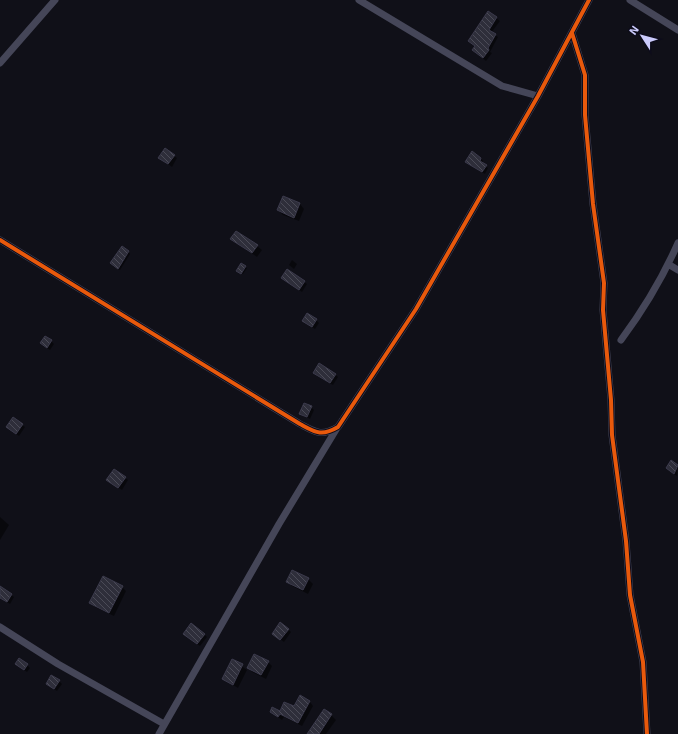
<svg xmlns="http://www.w3.org/2000/svg" width="678" height="734" font-family="'Exo 2',sans-serif">
<style>
.shadow{fill:#0007}
.building{fill:url(#building-back-hatch);stroke:#3b3a4c}
.lines{fill:none;stroke-linecap:round;stroke-linejoin:round}
.street{stroke:#454658;stroke-width:7}
.cycleway-casing{stroke:#0d0c1b;stroke-width:6}
.cycleway{stroke:#e8590c;stroke-width:4}
</style>
<defs>
<pattern id="building-back-hatch" width="6" height="6" patternUnits="userSpaceOnUse"><rect width="6" height="6" fill="#2e2e3a"/><path d="M-1 5l2 2M0 0l6 6M5-1l2 2" fill="none" stroke="#4b4b57"/></pattern>
</defs>
<rect width="100%" height="100%" fill="#101018"/>
<path class="shadow" d="M488,12L500,21L491,33L498,37L490,52L492,53L486,61L473,50L476,46L469,41Z
M472,152L481,159L483,161L482,163L488,168L485,174L469,164Z
M174,156L177,158L172,167L163,160Z
M283,198L300,204L304,209L299,221L283,215L278,210Z
M232,239L257,246L262,250L257,257Z
M128,251L130,254L120,270L113,266Z
M292,260L297,264L294,269L289,265Z
M242,265L247,268L243,274L239,272Z
M282,278L304,282L307,284L302,292Z
M316,320L319,323L315,329L306,323Z
M51,341L54,344L50,350L44,346Z
M335,374L338,377L333,385L317,376Z
M311,407L314,410L310,419L301,413Z
M22,425L25,427L19,436L10,429Z
M671,462L678,466L677,476L670,471Z
M125,478L128,480L122,490L110,482Z
M0,517L9,525L0,540Z
M308,579L313,584L308,594L292,586L288,582Z
M122,587L126,591L114,616L95,607L91,602Z
M0,588L14,597L10,604L0,598Z
M288,629L291,632L284,642L276,636Z
M204,634L207,637L200,646L187,637Z
M233,660L247,670L238,688L223,679Z
M268,662L272,666L266,679L252,672L248,667Z
M16,664L27,665L30,668L27,672Z
M59,681L62,684L57,691L47,684Z
M310,702L313,706L302,726L284,717L282,720L271,712L280,713Z
M331,715L336,720L326,734H311Z"/>
<path class="building" d="M488,11L497,17L489,30L496,34L488,48L489,50L483,58L472,50L475,46L468,41Z
M165,148L175,155L168,164L158,158Z
M472,151L481,158L480,161L487,165L482,172L465,162Z
M283,196L300,203L294,218L277,210Z
M236,231L258,245L252,253L230,239Z
M122,246L129,251L118,269L110,263Z
M241,263L246,266L241,274L236,271Z
M287,269L305,281L299,290L281,278Z
M307,313L317,319L312,327L302,321Z
M45,336L52,340L47,348L40,343Z
M319,363L336,374L330,383L313,373Z
M304,403L312,406L307,417L299,414Z
M13,417L23,424L16,434L6,427Z
M671,460L678,465L674,474L666,468Z
M114,469L126,477L118,488L106,480Z
M292,570L309,578L303,590L286,582Z
M103,576L123,586L109,613L89,603Z
M0,586L12,594L7,602L0,598Z
M280,622L289,629L280,640L272,634Z
M191,623L205,634L197,644L183,634Z
M254,654L269,661L261,675L247,668Z
M19,658L28,664L24,670L15,664Z
M232,659L243,664L233,685L222,679Z
M51,675L60,680L54,689L46,684Z
M300,695L310,701L298,723L280,714L278,717L270,712L272,707L280,711L284,702L294,706Z
M324,709L332,714L319,734H307Z"/>
<g class="lines">
<path class="street" d="M359,0L502,86L538,96
M630,0L678,30
M572,33L585,75V115L593,204L604,283L603,310L611,400L612,435L626,541L630,595L643,662L647,734
M0,63L55,0
M0,240L300,424C315,432 321,437 338,427L416,309L538,96L589,0
M668,264L678,270
M621,340C644,309 663,277 678,243
M0,627L58,664L164,724
M159,734L279,524L337,428"/>
<g class="cycleway-casing">
<path id="cycleway" d="M572,33L585,75V115L593,204L604,283L603,310L611,400L612,435L626,541L630,595L643,662L647,734
M0,240L300,424C315,432 321,437 338,427L416,309L538,96L589,0"/>
</g>
<use href="#cycleway" class="cycleway"/>
</g>
<g transform="translate(642 36) rotate(306)" stroke="#0d0c1b" stroke-width="3" paint-order="stroke">
<path d="M0-3L7 15L0 10L-7 15Z" fill="#cbcbfb"/>
<text y="-6" font-size="11" font-weight="bold" text-anchor="middle" fill="#cbcbfb">N</text>
</g>
</svg>
